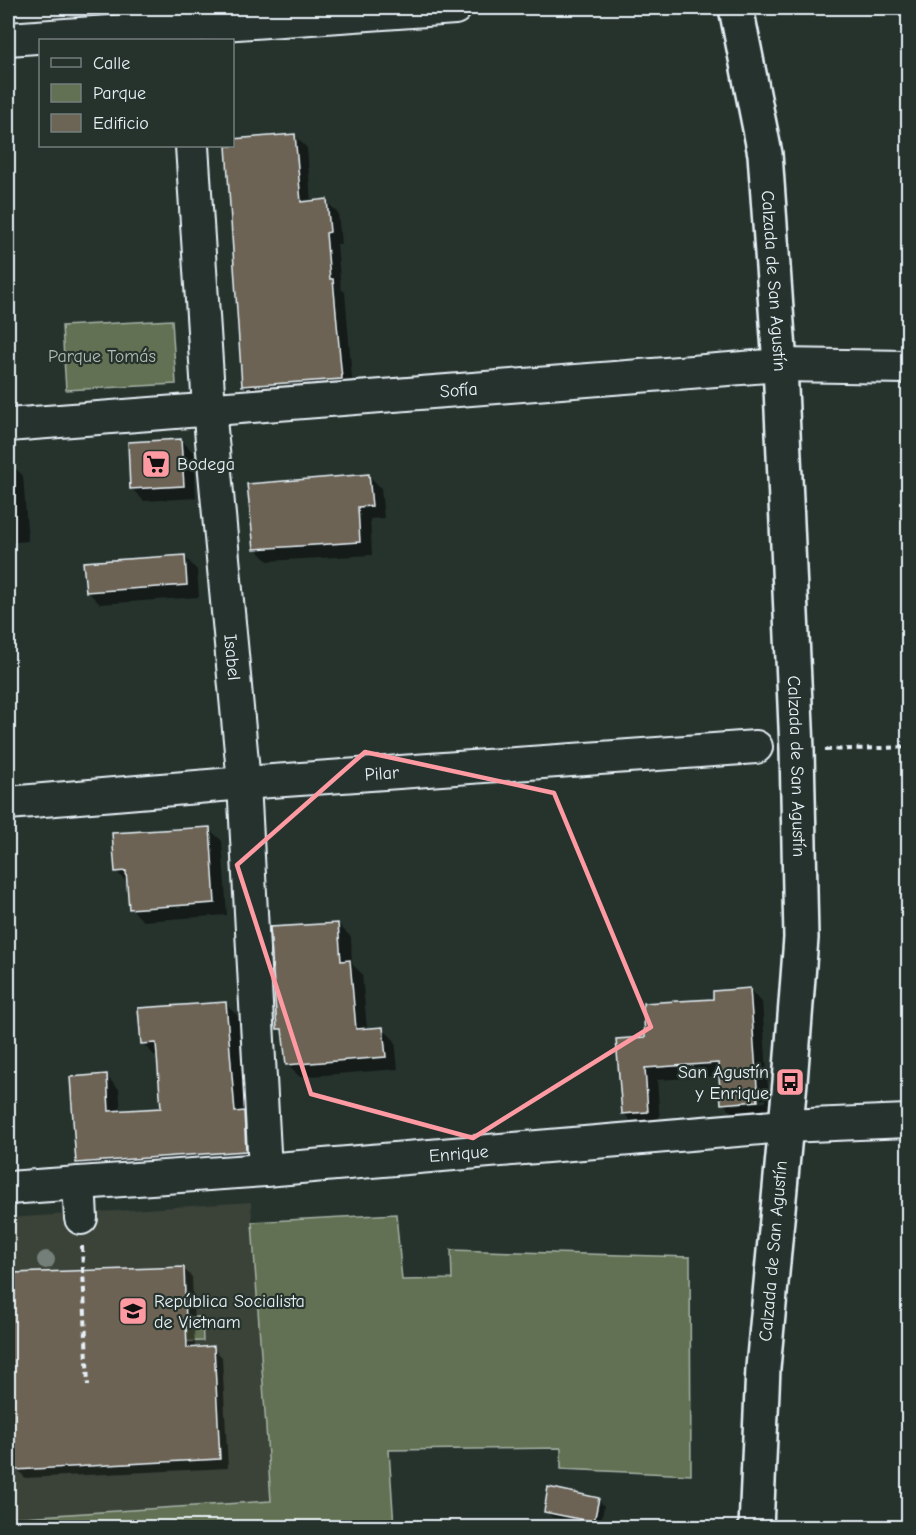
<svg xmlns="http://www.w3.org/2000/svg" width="916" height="1535" font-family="'Comic Neue',sans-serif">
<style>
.built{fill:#3b4239}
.green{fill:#627153;stroke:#a5b1a6;stroke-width:1.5}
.shadow{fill:#0007;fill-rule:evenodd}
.building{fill:#6c6455;stroke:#e8f1f8;stroke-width:1.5}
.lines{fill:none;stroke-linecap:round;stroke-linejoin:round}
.minor-casing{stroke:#e8f1f8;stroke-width:36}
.major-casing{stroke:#e8f1f8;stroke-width:38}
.path{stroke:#e8f1f8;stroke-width:4;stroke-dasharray:6 4.5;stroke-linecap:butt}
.minor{stroke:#26332d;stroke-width:32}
.major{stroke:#26332d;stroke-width:33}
.tree{fill:#737f78}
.marked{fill:none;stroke:#ff9aa2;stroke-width:4.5;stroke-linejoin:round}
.labels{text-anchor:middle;stroke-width:4.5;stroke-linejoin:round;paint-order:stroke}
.street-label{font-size:18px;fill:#e8f1f8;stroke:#26332d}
.park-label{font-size:18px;fill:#b2beb6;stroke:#26332d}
.poi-label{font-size:18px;fill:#e8f1f8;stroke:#26332d;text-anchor:start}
</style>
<rect width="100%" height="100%" fill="#26332d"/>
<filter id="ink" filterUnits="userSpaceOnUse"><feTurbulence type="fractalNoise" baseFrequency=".0167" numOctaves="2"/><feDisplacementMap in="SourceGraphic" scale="12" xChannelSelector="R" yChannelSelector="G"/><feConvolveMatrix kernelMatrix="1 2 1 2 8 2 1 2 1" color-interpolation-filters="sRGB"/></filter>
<g filter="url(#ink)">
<path class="built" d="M251,1202L271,1501L8,1518V1218Z"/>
<path class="green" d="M172,320L176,384L66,390L62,326Z
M396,1214L402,1280L452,1279L451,1250L690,1257L691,1475L561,1469V1448L389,1450L394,1527H8V1518L271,1501L252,1222Z
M202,1317L203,1341L133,1343L143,1318Z"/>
<path class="shadow" d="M295,136L307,148L311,202L326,201L338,213L341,244H337L341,289L345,292L353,391L255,397L243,385L227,146Z
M181,440L194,453L196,498L144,501L131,488Z
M8,463H10L23,476L28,541L8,543Z
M368,475L381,488L384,518L370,519L372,555L268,561L255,548Z
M185,557L197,570L199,597L100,604L87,591Z
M209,829L222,841L227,915L143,921L131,908L129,884L116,871Z
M338,924L351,937L352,964L362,974L367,1029L382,1028L395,1041L398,1069L300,1077L287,1065L284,1034L279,1028Z
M749,989L762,1002L770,1114L735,1116L723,1103L721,1076L657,1080L660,1124L636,1126L623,1113L647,1038L715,1001ZM766,1099V1102L732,1105V1102Z
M225,1004L238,1016L246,1115L256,1125L258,1163L90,1175L77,1162L106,1076L119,1089L121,1112L163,1109L158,1056H155L142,1043Z
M183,1268L192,1277L195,1349L213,1348L222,1357L228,1468L25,1478L17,1469L13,1402H8V1275Z
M598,1500L604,1506L600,1527L552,1517L546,1511Z"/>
<path class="building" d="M295,134L301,202L327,199L330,232L326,233L330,279H333L342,379L242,386L226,146H232V139Z
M181,439L184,486L130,489L128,442Z
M369,474L372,506L358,507L360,542L254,549L247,484Z
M185,555L187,585L86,592L83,562Z
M210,827L215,903L129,909L126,871L115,872L112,833Z
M338,923L341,961L350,960L356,1029L383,1027L386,1057L286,1065L282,1029H277L270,927Z
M750,988L758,1101L721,1104L718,1063L645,1068L648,1112L622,1114L616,1039L645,1037L643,1003L713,999V991Z
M226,1002L235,1112L244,1111L246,1151L76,1163L70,1077L107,1074L109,1111L161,1108L156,1043L141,1044L138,1008Z
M184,1267L187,1348L214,1346L220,1459L15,1470L11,1393H8V1292H12V1273Z
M548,1487L599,1498L594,1522L544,1512Z"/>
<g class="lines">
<g class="minor-casing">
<g id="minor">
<path d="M8,39L455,8"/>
<path id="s1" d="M192,146L209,408L244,783L265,1170"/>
<path id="s2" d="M8,425L780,365L908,367"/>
<path id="s3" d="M8,803L244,783L756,747"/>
<path d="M79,1183L81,1218"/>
<path id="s4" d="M8,1188L265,1170L785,1126L908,1121"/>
</g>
</g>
<g class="major-casing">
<g id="major">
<path id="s5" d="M736,8L765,154L780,365L797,749L801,938L790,1082L763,1368L756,1528"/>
</g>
</g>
<path class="path" d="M825,750L908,747
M82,1246L88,1385"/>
<use href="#minor" class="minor"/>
<use href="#major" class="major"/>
</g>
<circle class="tree" cx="46" cy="1260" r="9"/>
</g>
<path class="marked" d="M365,752L554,793L651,1027L473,1138L311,1094L237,865Z"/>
<defs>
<g id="supermarket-square" transform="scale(1.5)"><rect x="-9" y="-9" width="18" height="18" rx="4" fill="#ff9aa2" stroke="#26332d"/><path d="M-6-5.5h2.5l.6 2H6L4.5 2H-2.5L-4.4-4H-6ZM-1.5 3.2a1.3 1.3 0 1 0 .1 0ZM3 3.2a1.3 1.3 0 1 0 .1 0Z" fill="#111"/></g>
<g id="bus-square" transform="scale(1.5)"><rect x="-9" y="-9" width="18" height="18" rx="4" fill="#ff9aa2" stroke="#26332d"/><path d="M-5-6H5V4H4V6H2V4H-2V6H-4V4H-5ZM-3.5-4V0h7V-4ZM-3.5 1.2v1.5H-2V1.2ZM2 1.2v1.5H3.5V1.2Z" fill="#111"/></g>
<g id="school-square" transform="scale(1.5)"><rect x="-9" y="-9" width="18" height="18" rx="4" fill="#ff9aa2" stroke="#26332d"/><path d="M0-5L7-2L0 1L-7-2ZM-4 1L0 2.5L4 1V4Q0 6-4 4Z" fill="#111"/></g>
</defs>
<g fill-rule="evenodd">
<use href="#supermarket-square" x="156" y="464"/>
<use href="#bus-square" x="790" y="1082"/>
<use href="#school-square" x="133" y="1311"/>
</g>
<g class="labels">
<g class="street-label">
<text dy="6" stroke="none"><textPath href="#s5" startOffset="276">Calzada de San Agustín</textPath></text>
<text dy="6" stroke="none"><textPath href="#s2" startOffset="452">Sofía</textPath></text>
<text dy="6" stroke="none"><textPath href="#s1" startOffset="513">Isabel</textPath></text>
<text dy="6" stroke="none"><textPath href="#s5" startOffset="762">Calzada de San Agustín</textPath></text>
<text dy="6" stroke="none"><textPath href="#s3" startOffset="375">Pilar</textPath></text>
<text dy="6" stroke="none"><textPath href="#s4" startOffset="452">Enrique</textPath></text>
<text transform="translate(773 1251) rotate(-85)" y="6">Calzada de San Agustín</text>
</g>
<g class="park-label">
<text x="102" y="362">Parque Tomás</text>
</g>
<g class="poi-label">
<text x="177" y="470">Bodega</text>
<text x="769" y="1078" text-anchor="end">San Agustín<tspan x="769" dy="21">y Enrique</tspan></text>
<text x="154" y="1307">República Socialista<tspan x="154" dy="21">de Vietnam</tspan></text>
</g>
</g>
<rect width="916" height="1535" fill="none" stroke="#26332d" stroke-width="30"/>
<rect x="15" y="15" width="886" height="1505" fill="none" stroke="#e8f1f8" stroke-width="2" filter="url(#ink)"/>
<rect x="39" y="39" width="195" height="108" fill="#26332d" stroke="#747f7e" stroke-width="1.5"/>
<rect x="51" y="58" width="30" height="9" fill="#26332d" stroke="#747f7e" stroke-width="1.5"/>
<text x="93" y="69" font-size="18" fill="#e8f1f8">Calle</text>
<rect x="51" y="84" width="30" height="18" fill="#627153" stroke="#747f7e" stroke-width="1.5"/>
<text x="93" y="99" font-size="18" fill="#e8f1f8">Parque</text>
<rect x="51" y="114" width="30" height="18" fill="#6c6455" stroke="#747f7e" stroke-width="1.5"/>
<text x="93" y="129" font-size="18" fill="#e8f1f8">Edificio</text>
</svg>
